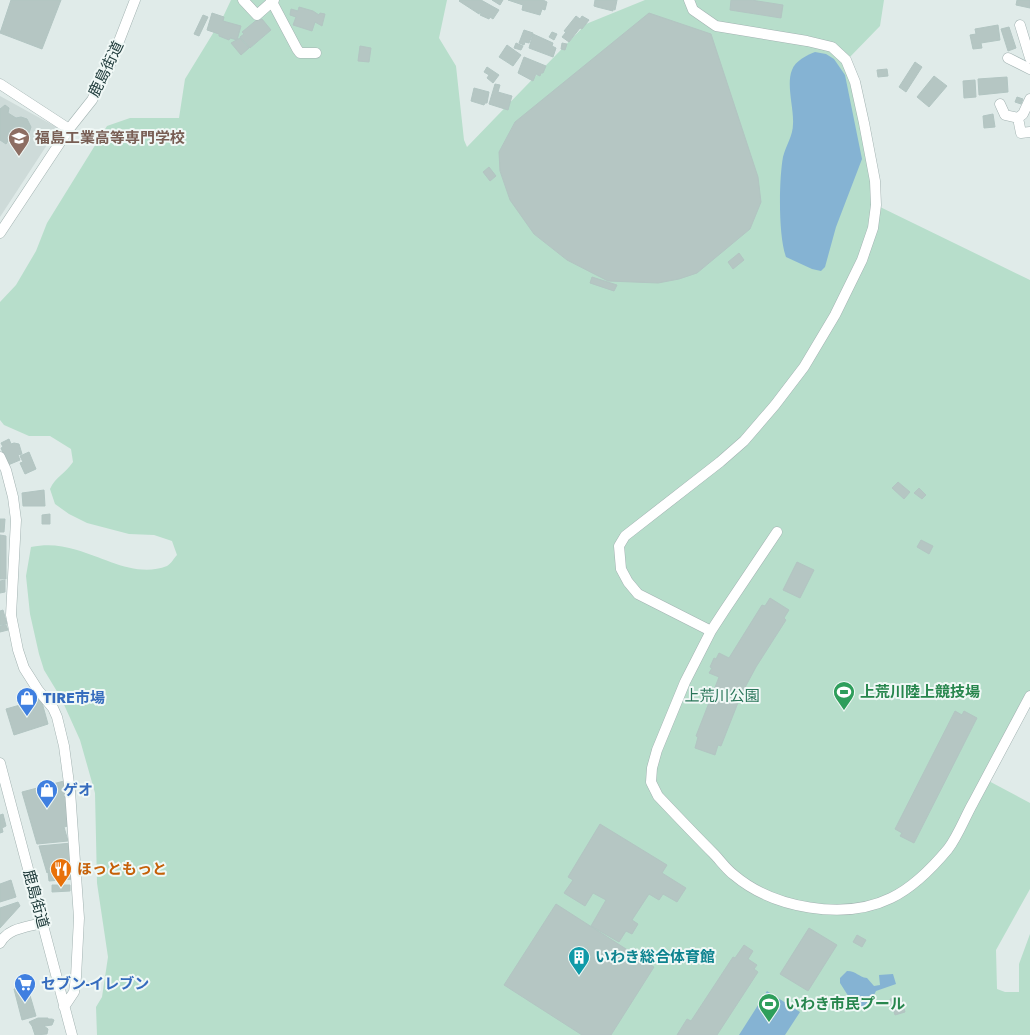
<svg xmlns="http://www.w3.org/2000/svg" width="1030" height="1035" font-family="Jost,'Noto Sans JP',sans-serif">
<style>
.built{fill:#cedbd9}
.green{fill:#b7decb}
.water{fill:#85b3d3}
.building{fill:#b5c6c3;stroke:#b2c5c2}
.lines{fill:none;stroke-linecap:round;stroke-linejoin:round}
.minor-casing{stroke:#a3b3b2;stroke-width:11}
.minor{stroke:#fff;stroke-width:10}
.labels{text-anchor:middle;stroke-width:4;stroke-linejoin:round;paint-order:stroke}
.street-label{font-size:15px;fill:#203c3c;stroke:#f0f8f6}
.education-label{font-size:15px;font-weight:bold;fill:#785e54;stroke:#f0f8f6;text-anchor:start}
.leisure-label{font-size:15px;font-weight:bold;fill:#27864d;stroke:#f0f8f6;text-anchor:start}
.park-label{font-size:15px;fill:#297559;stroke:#f0f8f6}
.shop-label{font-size:15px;font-weight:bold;fill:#366cbe;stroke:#f0f8f6;text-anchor:start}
.food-label{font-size:15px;font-weight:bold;fill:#c56008;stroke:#f0f8f6;text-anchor:start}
.culture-label{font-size:15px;font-weight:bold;fill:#0d838f;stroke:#f0f8f6;text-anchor:start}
</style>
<rect width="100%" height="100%" fill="#e0ebe9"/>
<path class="built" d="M0,96L58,128L0,217Z"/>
<path class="green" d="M231,0H447L439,38L456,66L464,140L467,147L586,24L645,0H884L880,26L847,60L876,205L1030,280V696L985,779L1030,803V889L996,950L997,989L1005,992H1019V964L1030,934V1035H97L96,1007L102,997L108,957L97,883L95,793L80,740L61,698L44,670L39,654L30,614L26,576L31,547C47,544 60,545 77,550C105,558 137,578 167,566C171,564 174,558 177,555L172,541L154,535L129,534L87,523L69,514L55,504L50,489C56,476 65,474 73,462L71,449L50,436H29L4,425L0,420V302L16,285L36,251L47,223L107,126L130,118H179L185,79L223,17Z"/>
<path class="water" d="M815,52L826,54L834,59L845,75L862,159L836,227L825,267L821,271L812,269L786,257C778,235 779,179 783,157C786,145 793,136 793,124C794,109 786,84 792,70C795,61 807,55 815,52Z
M847,971C857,971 858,977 867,978L874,986L880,985L879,975L893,974L896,984L876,991L871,1001L863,1007L854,1005L840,983V978Z
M767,991L800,1012L785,1035H739Z"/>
<path class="building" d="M11,0H61L42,49L0,33Z
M460,0H481L499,10L493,19L490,17L489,19L480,15L481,13L480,12L479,14L459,1Z
M492,0H503L500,5Z
M508,0H543L547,2L545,10L542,9L540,15L522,10L523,5Z
M595,0H617L615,10L613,9V11L597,7L594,6Z
M731,0H751L783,5L781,18L730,10Z
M1017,0H1030V8L1016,5Z
M299,7L313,11L319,15L320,13L325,14L322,26L315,22L312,31L293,25L296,17L290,15L291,9L298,11Z
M212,13L224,17L223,21L241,26L237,40L230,38L229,40L219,36V34L207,30Z
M649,13L711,34L758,177L761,202L750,229L697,273L679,279L658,283L608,281L567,260L534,234L510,200L500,171L499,152L515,122Z
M203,15L208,17L199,36L194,34Z
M576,16L580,19L582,16L589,20L582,29L580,28L569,42L562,37L566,32L564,31Z
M259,18L260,20L262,19L271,30L250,48L240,37L244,34L242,32Z
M998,25L1000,40L981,43L982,48L973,49L970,35L976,34L975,29Z
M1009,27L1016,48L1008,51L1001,29Z
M524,30L533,33L529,43L525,42L524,45L519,43Z
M552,32L557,34L554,40L549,37Z
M533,34L553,43L552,46L556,48L553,57L529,48Z
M240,38L249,48L241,55L231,43Z
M516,43L523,46L521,50L514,48Z
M562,43L567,44L565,50L561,49Z
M507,45L521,55L513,66L499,57Z
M360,46L371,48L369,62L358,61Z
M524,57L546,66L543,73H541L540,76L536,74L533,81L518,73Z
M915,62L922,67L906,92L899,87Z
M487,67L499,75L493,83L487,78L489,75L484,72Z
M887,69L888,76L878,77L877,70Z
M934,76L947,86L929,107L917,97Z
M1007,77L1008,92L979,95L978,79Z
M975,80L976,97L964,98L963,81Z
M495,84L500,85L498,92L512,96L508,110L489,104Z
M474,88L489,92L487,103H485L484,105L471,101Z
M1017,97L1023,99L1021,104L1015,102Z
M5,105L9,108L8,113L16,118L21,117L27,119L31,127L29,133L26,137L18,139L11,136L6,144L0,140V109Z
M993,114L995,127L984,128L983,116Z
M489,167L496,176L490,181L483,172Z
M739,253L744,260L733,269L728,262Z
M592,277L617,285L614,291L590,283Z
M9,439L11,444L14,443L19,444L22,454L18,455L20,460L8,465L1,448L3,447L1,443Z
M29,452L36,469L25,474L20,463L23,462L20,456Z
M898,482L910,492L904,499L892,488Z
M919,488L926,495L922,499L914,493Z
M44,490L45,506H23L22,493Z
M50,514V524H42V515Z
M0,519H5L4,532H0Z
M0,535L6,536V579H0Z
M921,540L933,546L929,554L917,547Z
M797,562L814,570L800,598L783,590Z
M5,580V592L0,593V581Z
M770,598L789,610L784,618L786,620L756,667L741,695L721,746L718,745L715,755L695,748L698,737L696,736L719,677L709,673L712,668L710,667L714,658L716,659L719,653L729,658L762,605L765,606Z
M3,610L7,624L0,625V611Z
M6,625L8,630L0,632V626Z
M41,699L48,724L14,735L6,709Z
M955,711L962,715L964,711L977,718L914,843L900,836L902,833L895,829Z
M64,781L68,826L64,827L68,841L37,844L22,792Z
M3,814L6,826L2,828L3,832L0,833V815Z
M600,824L667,865L662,873L686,888L677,902L663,894L659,900L649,894L632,920L638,924L632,934L626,931L619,942L591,926L606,900L593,893L585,906L564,893L573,880L568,877Z
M72,843L73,879L49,881L48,872L47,873L39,846Z
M11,880L16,897L0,902V884Z
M52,885H70V891L52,892Z
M18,902L20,906L0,928V908Z
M556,904L654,967L611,1035H582L504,985Z
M809,928L837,945L808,991L780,974Z
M857,935L866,940L862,947L853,942Z
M744,945L753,951L748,959L757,965L754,969L758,972L717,1035H677L687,1019L691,1021L733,957L735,958Z
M27,985L36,1016L22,1020L14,989Z
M901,997L905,1012L895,1015L890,999Z
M38,1018H48V1019H52L54,1020L52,1025L44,1026L48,1029L47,1034L35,1035L32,1026L29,1022Z"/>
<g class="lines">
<g class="minor-casing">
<path id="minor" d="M243,0L257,15L274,0
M271,0L297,49L300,53H316
M689,0L693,10L716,26L807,41L832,47L846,60L855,82L864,123L875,181L876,205L873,228L862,260L835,315L804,367L775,405L744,441L720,462L625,536L619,546L621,569L628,582L638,594L711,631
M1020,25L1030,58
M1008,58L1030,69
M0,84L69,129
M1000,104L1005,115L1018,118L1023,114L1030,99
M1018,118L1021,133L1030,132
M0,233L69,129L92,100L109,67L135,0
M0,457L6,470L13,497L16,520L11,615L18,650L24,668L38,690L53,708L57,717L64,746L70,791L79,918L76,977L74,992L64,1007
M777,532L724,611L711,631L685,682L657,750L652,768L651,782L658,796C676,815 694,834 713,853C720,860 726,869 734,875C773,908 844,921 891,898C912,888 933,867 948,849C958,836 965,817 973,803C992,767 1011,731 1030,696
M0,763L72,1035
M0,943C8,928 27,927 42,923"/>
</g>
<use href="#minor" class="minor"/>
</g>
<defs>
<g id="university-pin" transform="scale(1.125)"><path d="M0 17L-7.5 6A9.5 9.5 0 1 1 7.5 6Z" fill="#8d6e63" stroke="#f0f8f6"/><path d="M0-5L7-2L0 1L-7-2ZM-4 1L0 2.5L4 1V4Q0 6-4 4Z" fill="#fff"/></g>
<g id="stadium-pin" transform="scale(1.125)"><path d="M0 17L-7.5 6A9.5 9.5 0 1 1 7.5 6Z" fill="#2e9e5b" stroke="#f0f8f6"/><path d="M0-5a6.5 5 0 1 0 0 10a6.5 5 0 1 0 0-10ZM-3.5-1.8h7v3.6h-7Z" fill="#fff"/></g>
<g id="shop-pin" transform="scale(1.125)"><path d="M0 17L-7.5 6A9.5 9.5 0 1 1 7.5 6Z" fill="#3f7fe0" stroke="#f0f8f6"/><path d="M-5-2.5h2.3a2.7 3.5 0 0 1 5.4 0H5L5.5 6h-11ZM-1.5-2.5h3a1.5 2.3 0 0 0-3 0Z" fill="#fff"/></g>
<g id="restaurant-pin" transform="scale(1.125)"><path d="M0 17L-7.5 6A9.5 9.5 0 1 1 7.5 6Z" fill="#e8710a" stroke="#f0f8f6"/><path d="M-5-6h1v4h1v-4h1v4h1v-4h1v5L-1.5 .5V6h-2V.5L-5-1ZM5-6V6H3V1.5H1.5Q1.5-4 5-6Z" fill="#fff"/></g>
<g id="building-pin" transform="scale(1.125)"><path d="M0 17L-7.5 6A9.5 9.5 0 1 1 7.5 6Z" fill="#0f9aa8" stroke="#f0f8f6"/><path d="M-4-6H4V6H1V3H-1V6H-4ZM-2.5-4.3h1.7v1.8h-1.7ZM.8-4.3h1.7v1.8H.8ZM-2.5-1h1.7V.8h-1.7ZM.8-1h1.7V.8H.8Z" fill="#fff"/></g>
<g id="supermarket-pin" transform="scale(1.125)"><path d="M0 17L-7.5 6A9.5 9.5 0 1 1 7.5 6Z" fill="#3f7fe0" stroke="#f0f8f6"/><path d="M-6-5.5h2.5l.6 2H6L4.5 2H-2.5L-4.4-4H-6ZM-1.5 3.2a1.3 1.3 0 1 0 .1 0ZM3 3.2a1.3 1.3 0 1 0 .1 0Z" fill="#fff"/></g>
</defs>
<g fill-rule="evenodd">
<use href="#university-pin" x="19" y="138"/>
<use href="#stadium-pin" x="844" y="692"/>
<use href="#shop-pin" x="27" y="698"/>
<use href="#shop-pin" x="47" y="790"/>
<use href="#restaurant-pin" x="61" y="869"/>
<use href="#building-pin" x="579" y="957"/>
<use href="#supermarket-pin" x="25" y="984"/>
<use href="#stadium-pin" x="769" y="1004"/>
</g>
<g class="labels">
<g class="street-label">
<text transform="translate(106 69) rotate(-64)" y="5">鹿島街道</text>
<text transform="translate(36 899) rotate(75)" y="5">鹿島街道</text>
</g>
<g class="education-label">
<text x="35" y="143">福島工業高等専門学校</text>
</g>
<g class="leisure-label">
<text x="860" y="697">上荒川陸上競技場</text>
<text x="785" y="1009">いわき市民プール</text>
</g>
<g class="park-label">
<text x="722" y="701">上荒川公園</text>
</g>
<g class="shop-label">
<text x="43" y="703">TIRE市場</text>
<text x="63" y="795">ゲオ</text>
<text x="41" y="989">セブン-イレブン</text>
</g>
<g class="food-label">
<text x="77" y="874">ほっともっと</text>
</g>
<g class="culture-label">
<text x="595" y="962">いわき総合体育館</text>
</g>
</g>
</svg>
